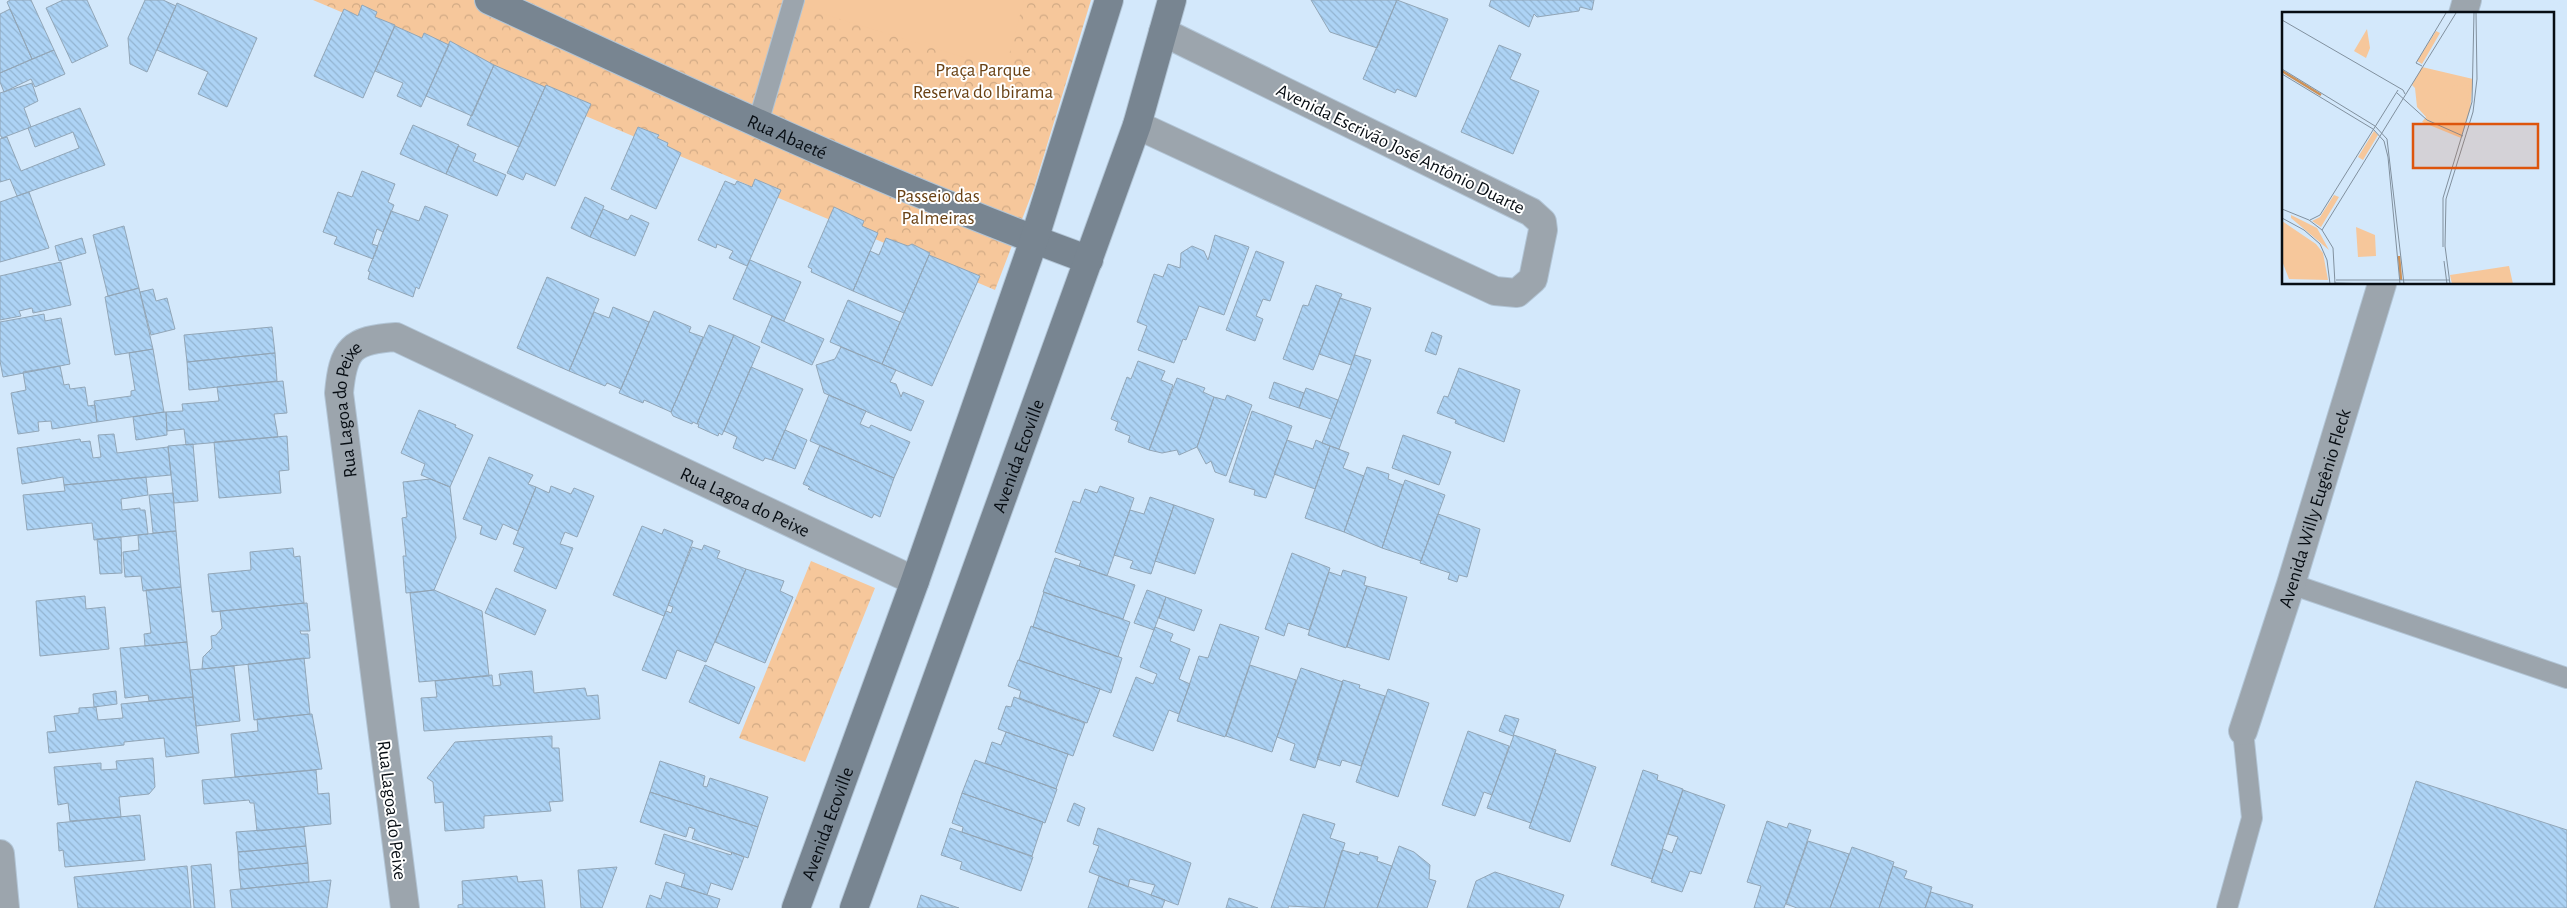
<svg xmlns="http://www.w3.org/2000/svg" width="2567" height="908" font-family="'Alegreya Sans',sans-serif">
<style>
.park{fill:url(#park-crowns)}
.garden{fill:#f6c79b}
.building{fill:url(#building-back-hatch);stroke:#92a6b7}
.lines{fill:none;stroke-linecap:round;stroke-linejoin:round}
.lane-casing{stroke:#b2c5d6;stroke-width:22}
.street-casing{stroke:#b2c5d6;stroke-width:30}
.secondary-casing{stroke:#b2c5d6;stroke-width:30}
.lane{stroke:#9ca5ad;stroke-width:20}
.street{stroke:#9ca5ad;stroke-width:28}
.secondary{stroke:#788591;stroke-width:28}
.labels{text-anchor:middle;stroke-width:4;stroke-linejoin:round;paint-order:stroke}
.park-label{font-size:19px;fill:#694114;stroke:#fff}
.street-label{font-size:19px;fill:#070d13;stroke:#fff}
.inset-river{fill:none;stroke:#cd9157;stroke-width:2.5}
.inset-road{fill:none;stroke:#81909e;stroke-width:1}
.view{fill:#dd550c;fill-opacity:0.15;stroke:#dd550c;stroke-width:2.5}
.inset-edge{fill:none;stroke:#070d13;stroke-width:2.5}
</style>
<defs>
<pattern id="park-crowns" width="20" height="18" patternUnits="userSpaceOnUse" patternTransform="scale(1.25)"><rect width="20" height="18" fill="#f6c79b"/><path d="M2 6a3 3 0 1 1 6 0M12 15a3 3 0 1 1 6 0" fill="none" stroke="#d1aa85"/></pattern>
<pattern id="building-back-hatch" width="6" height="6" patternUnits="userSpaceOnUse" patternTransform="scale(1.25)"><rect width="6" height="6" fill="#add3f5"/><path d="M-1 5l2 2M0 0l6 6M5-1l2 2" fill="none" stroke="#93b4d1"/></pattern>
</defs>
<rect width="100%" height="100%" fill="#d3e8fb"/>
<path class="park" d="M313,0H1091L1034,188L995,290Z
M811,561L875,588L805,762L739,738Z"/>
<path class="garden" d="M778,0H1024L1005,70Z"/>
<path class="building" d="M10,0H31L54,50L32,59L7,2Z
M63,0H87L108,46L72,63L46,8Z
M145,0H163L176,6L147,72L130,64L128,38Z
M1311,0H1397L1377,48L1330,32Z
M1397,0L1448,19L1416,97L1397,89L1395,93L1363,79Z
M1491,0H1594L1592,10L1580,7L1579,11L1537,17L1534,14L1529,27L1489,6Z
M177,3L257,38L227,107L198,94L208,72L157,50Z
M362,5L377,12L375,17L395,25L363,98L314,76L344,9L358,16Z
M10,9L32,59L0,73V14Z
M395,26L422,38L424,33L449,45L421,107L397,96L403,83L375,71Z
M450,41L494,65L472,116L426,96Z
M1499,45L1521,54L1510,79L1539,91L1513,154L1461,132Z
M54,50L65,74L35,87L31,79L4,92L0,82V73Z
M494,65L545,87L519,147L467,125Z
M32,83L38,101L24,108L31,127L2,138L0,135V93Z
M546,85L591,104L555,186L526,173L523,180L507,173Z
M80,108L105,165L17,196L10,179L0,182V139L7,137L21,171L79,148L73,132L35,147L28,128Z
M413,125L459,145L446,174L400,154Z
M638,127L659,135L657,138L668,143L667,146L681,153L656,209L611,189Z
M458,146L476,154L473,161L506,175L497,196L446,174Z
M362,171L395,184L388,202L394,205L383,232L377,229L372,244L378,246L373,259L334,244L337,237L323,232L338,192L352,197Z
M755,179L781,190L747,266L729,258L733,251L717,244L716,248L698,240L725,181L735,185L737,181L752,187Z
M29,192L49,248L0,262V202Z
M585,197L604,206L590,237L571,228Z
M425,206L448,215L419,289L416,287L413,297L368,279L370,272L368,271L391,211L419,221Z
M834,207L864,221L862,226L878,233L853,291L811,272L812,269L808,267Z
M603,209L628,220L631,215L649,223L635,256L590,237Z
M124,226L139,288L108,296L93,235Z
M1215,235L1249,247L1224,315L1199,306L1186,340L1183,339L1174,363L1138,350L1147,326L1137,322L1154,274L1163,277L1168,264L1180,268L1181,253L1192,246L1204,251L1208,260Z
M82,238L86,253L59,261L55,246Z
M886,238L908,246L912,244L930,253L904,313L853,291L870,251L879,255Z
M1256,251L1284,262L1270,301L1263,299L1256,316L1263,319L1255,341L1226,330Z
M929,255L980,276L932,386L882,364Z
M750,260L801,282L784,321L733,299Z
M61,262L71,305L33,313L32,308L19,311L21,316L0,320V276Z
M547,277L599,299L569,371L517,348Z
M1316,285L1342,294L1313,370L1283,359L1303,305L1308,306Z
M139,288L153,349L115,355L105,297Z
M153,289L156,301L167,298L175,329L151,335L140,292Z
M1340,298L1371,308L1351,365L1319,354Z
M848,300L900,322L882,364L830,342Z
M613,307L649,322L621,389L607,383L605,386L569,371L594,312L609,318Z
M654,311L691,327L689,332L703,337L671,412L644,400L643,403L619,393Z
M44,314L45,321L61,318L70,364L3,377L0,361V322Z
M772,316L824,339L812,365L761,342Z
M709,325L734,335L697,424L693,422L692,424L673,416L671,412Z
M272,327L275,353L187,362L184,335Z
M1432,332L1442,336L1436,355L1425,351Z
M734,335L760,347L722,435L719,433L718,436L698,427L699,424H697Z
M841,347L896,370L890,382L896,384L901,397L903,392L924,401L911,431L824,393L816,365L835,359Z
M153,349L164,412L97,422L94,401L131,396V391L135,390L129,353Z
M275,353L277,381L189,390L187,362Z
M1355,355L1371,360L1339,449L1322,443Z
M1138,361L1165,371L1161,380L1173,385L1149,450L1128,442L1130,436L1115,430L1118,422L1111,419L1127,377L1131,379Z
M60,366L64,385L69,384L70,389L85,387L88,406L95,405L97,422L52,429L51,421L38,422L39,431L18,434L11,393L26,390L23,372Z
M751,367L803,389L772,460L765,458L763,461L733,448L737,437L724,431Z
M1459,368L1520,390L1504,442L1455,423L1456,420L1437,413L1444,396L1448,397Z
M1177,378L1205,388L1203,392L1214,397L1197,447L1179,455L1177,450L1162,453L1149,450Z
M283,381L287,413L274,414L278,437L186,445L184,429L167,431L166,412L183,411L182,404L219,401L217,387Z
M1274,382L1304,393L1299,408L1269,398Z
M1306,388L1338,400L1331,419L1299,408Z
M829,395L866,411L860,424L869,428L871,425L910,442L894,478L810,441Z
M1227,395L1252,405L1226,476L1215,472L1211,461L1206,464L1197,447L1214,397L1225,400Z
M419,410L456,425L455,427L473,435L450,487L421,475L425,464L401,453Z
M1252,411L1292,426L1266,498L1254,495L1255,490L1229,482Z
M164,412H166L167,435L136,440L133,417Z
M785,430L807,440L795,469L772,460Z
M114,434L117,453L168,447L171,475L64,485L63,477L22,484L17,448L80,439L81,442L90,441L93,458L101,457L98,435Z
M1403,435L1451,452L1439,485L1392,468Z
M287,436L289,470L279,471L281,493L219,498L214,442Z
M1287,440L1313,449L1316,440L1330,446L1315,489L1274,474Z
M193,444L198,501L174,503L168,446Z
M820,445L894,478L880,517L874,514L872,518L808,489L810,487L803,484Z
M1330,446L1349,453L1343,468L1364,476L1344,532L1305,518Z
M489,457L533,475L528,484L536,487L518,531L503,524L496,540L480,534L482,526L463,519Z
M1367,467L1389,474L1388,479L1403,485L1382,548L1344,532Z
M146,477L148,495L121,499L122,510L140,508V510H145L148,534L94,540L92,523L27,530L23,495L65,491L64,485Z
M430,479L450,487L456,538L434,590L406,593L403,556H406L402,518L407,517L403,482Z
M1405,480L1445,495L1421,561L1382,548Z
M551,486L571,494L574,488L594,496L577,537L565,532L560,544L573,548L556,589L514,571L524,548L513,544L536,487L549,493Z
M1100,486L1134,498L1107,576L1079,566L1081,561L1055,552L1073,501L1080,503L1085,489L1097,493Z
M173,493L176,531L153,533L149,495Z
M1150,497L1174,505L1151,574L1130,568L1133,561L1114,555L1130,510L1144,514Z
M1174,505L1214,519L1195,574L1155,561Z
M1438,514L1480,529L1467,577L1459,575L1457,582L1448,579L1450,573L1420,563Z
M642,526L662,534L664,529L693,541L664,616L613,595Z
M176,531L181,587L143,591L141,576L125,577L123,552L139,550L138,535Z
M121,537L122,573L100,574L97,539Z
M704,545L720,551L717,558L746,569L706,662L677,650L666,679L642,670L666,611L671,613L673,607L668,605L692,547L702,550Z
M293,548L294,557L300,556L304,603L212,612L208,574L251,570L250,552Z
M1292,553L1330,568L1309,630L1288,623L1284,636L1265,629Z
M1055,558L1135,585L1123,619L1043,592Z
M746,569L784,581L780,591L793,597L765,663L715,642Z
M1343,570L1366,577L1364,585L1367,586L1346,648L1308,635L1329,572L1341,576Z
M1367,586L1407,597L1389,660L1347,647Z
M181,587L187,642L145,646L144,634L151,633L146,590Z
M496,588L546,610L535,635L485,613Z
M434,590L482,611L489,676L419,682L410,593Z
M1147,590L1166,597L1154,630L1134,623Z
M1044,592L1130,622L1118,657L1033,627Z
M85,596L86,609L105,607L109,649L40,656L36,601Z
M1166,597L1202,610L1194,631L1159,618Z
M307,603L310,631H300L301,634H308L310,658L202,669L203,657L212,648L211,636L216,635L222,628L220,611Z
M1220,624L1259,637L1225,737L1177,721L1199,656L1208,658Z
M1031,626L1122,658L1111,693L1019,660Z
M1155,627L1173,634L1170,641L1190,649L1179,679L1190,684L1179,714L1169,710L1153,751L1113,736L1136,677L1153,684L1157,674L1140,667Z
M187,642L193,697L149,701L148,695L125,698L120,648Z
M304,658L310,714L254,720L248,664Z
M1018,660L1100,689L1087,723L1019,698L1021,691L1008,686Z
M705,665L755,687L739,724L689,702Z
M1250,665L1296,680L1272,752L1226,736Z
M234,666L240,721L196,726L190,670Z
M1301,668L1343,682L1315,768L1290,760L1295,744L1277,737Z
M532,671L534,693L585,688L587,696L598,695L600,719L424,731L421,698L437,697L435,681L492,675L493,686L501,685L499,674Z
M1343,680L1360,685L1359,688L1385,696L1361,766L1342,760L1340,766L1317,759Z
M1388,689L1429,703L1398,797L1356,782Z
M116,691L117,704L94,707L93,694Z
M193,697L199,753L166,757L164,738L124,742V745L49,753L47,732L56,731L54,716L79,713V708L96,707L98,720L123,718L121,704Z
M1014,697L1085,723L1073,756L998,729L1006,706L1011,707Z
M312,714L322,769L235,777L231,734L258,731L257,719Z
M1505,715L1519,719L1513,736L1499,731Z
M1468,731L1509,746L1492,795L1484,792L1475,816L1442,805Z
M1006,732L1068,754L1056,789L985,763L992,742L1001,745Z
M1514,735L1556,750L1531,823L1487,808Z
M552,736V748H559L563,801L549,802L551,811L484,816V828L445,831L443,802L435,803L433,782L427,778L455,742Z
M1555,753L1596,767L1570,842L1529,828Z
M153,758L155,787L149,794L119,797L121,817L70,821L68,803L58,805L54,767L101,763V770L117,769L116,761Z
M975,760L1057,789L1045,823L962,793Z
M660,761L705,776L703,786L707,787L710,778L768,797L758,827L650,792Z
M316,770L318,794L329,793L331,824L257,831L254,803H250L249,800L204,804L202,780Z
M1643,770L1658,775L1657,780L1683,789L1652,879L1611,865Z
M2416,781L2567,830V908H2374Z
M1683,790L1725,805L1701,874L1690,871L1682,892L1651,882L1663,849L1672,853L1678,837L1668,834Z
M650,792L758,827L748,858L692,839L695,829L689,827L686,837L640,822Z
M962,793L1043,822L1032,856L962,832L963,827L952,823Z
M1074,803L1085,808L1079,826L1067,821Z
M1303,814L1335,824L1330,838L1345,843L1324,908L1289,906L1288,908H1271Z
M140,815L145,860L65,867L63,850L59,851L57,823Z
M1767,821L1787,828L1789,823L1811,830L1784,908H1754L1761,886L1747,882Z
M304,827L306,846L238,852L236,832Z
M950,828L1033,857L1021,891L960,869L962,862L941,855Z
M1098,828L1191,863L1178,905L1151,895L1155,885L1130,879L1128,887L1089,872L1099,846L1093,844Z
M664,834L731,855L732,852L744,857L732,890L711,883L707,895L681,887L685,874L655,864Z
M1808,841L1849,854L1830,908H1797L1786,904Z
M306,846L308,863L239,870L238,852Z
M1399,846L1414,852L1430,865L1429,879L1436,881L1427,908H1377Z
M1852,847L1894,862L1879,908H1830Z
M1342,850L1359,855L1360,852L1378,857L1377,861L1392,866L1377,908H1324Z
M308,863L309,882L241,889L239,870Z
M211,864L215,908H194L191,866Z
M187,866L191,908H78L74,877Z
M1893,866L1907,871L1904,878L1932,887L1925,908H1879Z
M617,867L602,908H581L578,870Z
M1495,872L1564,895L1559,908H1467L1476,881Z
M517,876L518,882L542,880L545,908H458V905L463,904L462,881Z
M1099,876L1165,900L1162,908H1088Z
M331,880L327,908H232L230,890Z
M666,882L720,899L717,908H646L650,895L661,899Z
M1931,892L1973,905L1972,908H1925Z
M921,895L959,908H917Z
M1229,898L1258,908H1226Z"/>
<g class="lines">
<g class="lane-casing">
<path id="lane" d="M758,123L794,0
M2291,584L2567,678
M2227,908L2252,818L2243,731"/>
</g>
<g class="street-casing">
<g id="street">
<path d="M2463,14L2467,0"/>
<path d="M1137,125L1495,291L1517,293L1533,279L1543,230L1542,222L1531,212L1163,32"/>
<path id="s1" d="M2243,731L2291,584L2382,284"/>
<path d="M0,854L5,908"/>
<path id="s2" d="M405,908L339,393C343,349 351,340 396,337L915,581"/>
</g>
</g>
<g class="secondary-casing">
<g id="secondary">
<path id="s3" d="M489,0C687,91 885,185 1089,260"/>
<path id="s4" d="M796,908L915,581L1034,240L1109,0"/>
<path id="s5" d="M854,908L1137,125L1172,0"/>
</g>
</g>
<use href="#lane" class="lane"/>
<use href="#street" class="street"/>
<use href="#secondary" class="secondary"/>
</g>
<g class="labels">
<g class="park-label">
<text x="983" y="76">Praça Parque<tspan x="983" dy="22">Reserva do Ibirama</tspan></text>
<text x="938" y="202">Passeio das<tspan x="938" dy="22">Palmeiras</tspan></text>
</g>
<g class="street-label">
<text dy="7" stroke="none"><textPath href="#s3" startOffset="328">Rua Abaeté</textPath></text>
<text transform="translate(1401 148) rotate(26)" y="7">Avenida Escrivão José Antônio Duarte</text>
<text dy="7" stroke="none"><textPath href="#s2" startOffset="504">Rua Lagoa do Peixe</textPath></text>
<text dy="7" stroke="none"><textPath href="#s5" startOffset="481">Avenida Ecoville</textPath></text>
<text dy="7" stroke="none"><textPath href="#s2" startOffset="998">Rua Lagoa do Peixe</textPath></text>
<text dy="7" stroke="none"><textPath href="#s1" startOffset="234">Avenida Willy Eugênio Fleck</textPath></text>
<text transform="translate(393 810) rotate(83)" y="7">Rua Lagoa do Peixe</text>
<text dy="7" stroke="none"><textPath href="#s4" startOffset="90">Avenida Ecoville</textPath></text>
</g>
</g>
<g transform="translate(2282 12)">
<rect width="272" height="272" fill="#d3e8fb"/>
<path d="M154,19L158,21L140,52L135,49ZM92,119L96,123L81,148L76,145ZM52,183L57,185L39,215L30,209L38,205ZM9,203L35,216L47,238L9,206ZM0,209L34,232L41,241L46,268L7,267L0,249Z" fill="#f6c79b"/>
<path d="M85,17L88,36L84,46L72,39ZM140,55L191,67L188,99L179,126L140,110L144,105L135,95L133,76L130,73ZM74,215L93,223L94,244L76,245ZM227,254L231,272H170L168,263Z" fill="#f6c79b"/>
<path d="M171,73L188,74L180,115L163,110Z" fill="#f6c79b"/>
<path class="inset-river" d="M0,59L39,83M117,244L119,268"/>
<path class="inset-road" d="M0,8L121,78L123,82M140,54L134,51L164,1M0,57L93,114L105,127L122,272M0,62L91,117L102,129L106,145L118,272M115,81L145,108L181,124M0,197L27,208L40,218L51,236L53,272M0,206L22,218L38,232L45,248L48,272M28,208L38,203L116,78M40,218L174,1M161,235V186L190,90L192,1M162,249L165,272M54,268H167M53,271L90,272M168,272L163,234L164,187L191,100L195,67L194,1"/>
<path class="view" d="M131,112H256V156H131Z"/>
<rect width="272" height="272" class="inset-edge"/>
</g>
</svg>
